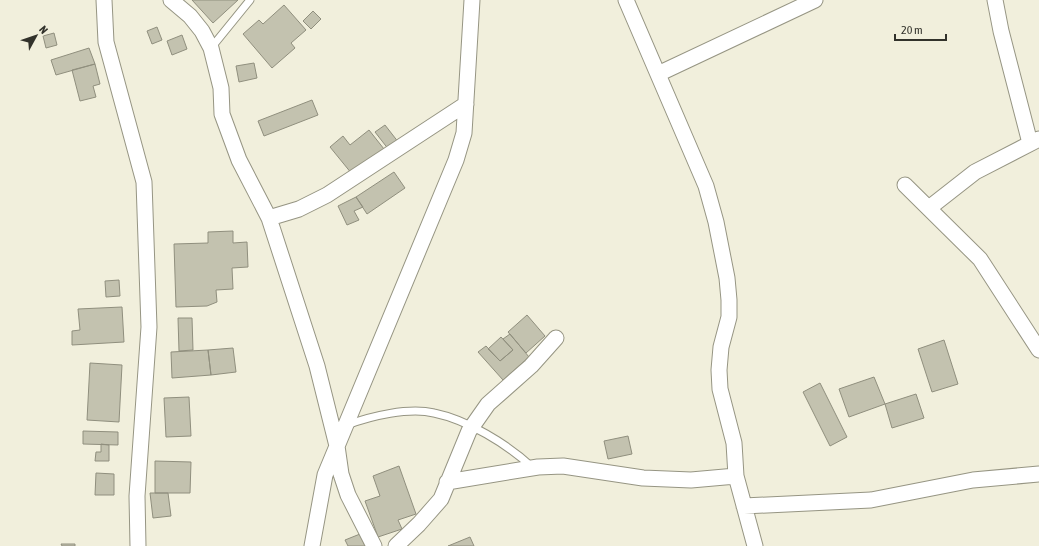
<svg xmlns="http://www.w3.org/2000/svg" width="1039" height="546" font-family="'Asap Condensed',sans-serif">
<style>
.building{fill:#c3c2af;stroke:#908f7e}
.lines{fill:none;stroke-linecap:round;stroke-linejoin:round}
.lane-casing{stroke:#969583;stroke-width:9}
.street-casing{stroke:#969583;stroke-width:17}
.lane{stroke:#fff;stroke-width:7}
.street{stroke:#fff;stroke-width:15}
</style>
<rect width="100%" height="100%" fill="#f1efdc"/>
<path class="building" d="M192,0H238L213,23Z
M284,5L306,30L291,43L295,48L272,68L243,34L259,20L263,24Z
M313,11L321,19L311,29L303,21Z
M157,27L162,40L152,44L147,31Z
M54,33L57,45L46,48L43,36Z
M182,35L187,49L172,55L167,41Z
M89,48L95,64L56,75L51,60Z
M254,63L257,78L239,82L236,66Z
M95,64L100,84L93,86L96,97L80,101L72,70Z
M312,100L318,115L264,136L258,121Z
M385,125L399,143L389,150L375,132Z
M369,130L384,149L352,174L330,147L343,136L350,145Z
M394,172L405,188L367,214L356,197Z
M356,197L363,207L354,211L359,220L347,225L338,206Z
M233,231V243L247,242L248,267L232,268L233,289L216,290L217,302L207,306L176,307L174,244L208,243V232Z
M119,280L120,296L106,297L105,281Z
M122,307L124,342L72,345V331L80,330L78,309Z
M527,315L545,336L526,353L508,332Z
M178,318H192L193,350L179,351Z
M510,334L529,357L503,380L478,352L486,346L500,361L513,350L503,339Z
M501,337L513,350L500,361L488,349Z
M944,340L958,384L932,392L918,349Z
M233,348L236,372L211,375L208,350Z
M208,350L211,375L172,378L171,352Z
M90,363L122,365L119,422L87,420Z
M874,377L885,404L849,417L839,389Z
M820,383L847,437L830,446L803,392Z
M916,394L924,418L892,428L885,404Z
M189,397L191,436L166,437L164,398Z
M83,431L118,432V445L83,444Z
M628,436L632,454L608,459L604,441Z
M101,444L109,445V461H95L96,452H101Z
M155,461L191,462L190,493H155Z
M399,466L416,514L398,520L402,529L378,537L365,501L380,496L373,476Z
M96,473L114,474V495H95Z
M150,493H168L171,516L153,518Z
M360,534L365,546H348L345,540Z
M470,537L474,546H448Z
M61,544H75V546H62Z"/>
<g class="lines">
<g class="lane-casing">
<path id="lane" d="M211,48L250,0
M347,425C371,416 409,407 434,413C468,420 507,444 532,467"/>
</g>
<g class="street-casing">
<path id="street" d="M104,0L106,42L144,182L149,327L137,496L138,546
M171,0L190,16L202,31L211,48L221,88L222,114L239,160L269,218L317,366L337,446L341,474L348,495L374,546
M626,0L706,186L716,222L727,278L729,300V317L721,347L719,370L720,389L734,443L736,476L755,546
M995,0L1001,31L1030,143
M658,74L815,0
M905,185L980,259L1039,350
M929,208L975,172L1039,139
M269,218L299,209L327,195L466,104
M447,482L538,467L563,466L643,478L691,480L736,476
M744,506L871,500L973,480L1039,474
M312,546L325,475L456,160L464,133L472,0
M396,546L419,524L441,499L469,431L488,404L531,366L556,338"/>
</g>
<use href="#lane" class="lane"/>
<use href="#street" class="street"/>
</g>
<g transform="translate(36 36) rotate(50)" stroke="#f1efdc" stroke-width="3" paint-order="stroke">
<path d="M0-3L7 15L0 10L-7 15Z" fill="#32322b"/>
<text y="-6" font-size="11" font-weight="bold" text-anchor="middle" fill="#32322b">N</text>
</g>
<path d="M895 34v6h51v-6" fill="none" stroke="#32322b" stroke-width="2"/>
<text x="901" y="34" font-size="12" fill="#32322b" stroke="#f1efdc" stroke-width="3" paint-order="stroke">20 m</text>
</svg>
